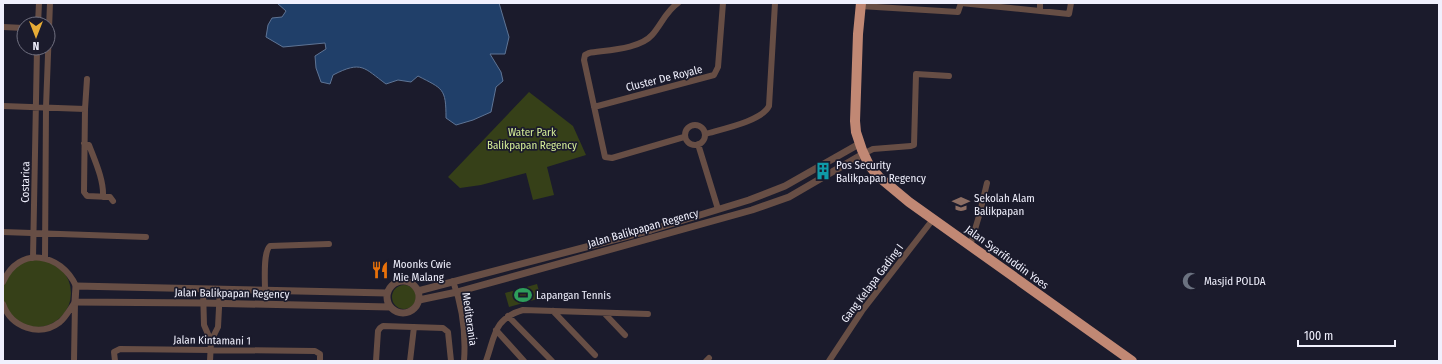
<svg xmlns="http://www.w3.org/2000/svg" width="1442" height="364" font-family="'Fira Sans Condensed',sans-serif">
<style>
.green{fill:#364018}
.water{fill:#203f69;stroke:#5e7495}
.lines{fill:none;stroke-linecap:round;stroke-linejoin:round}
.minor{stroke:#674e45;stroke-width:6}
.tertiary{stroke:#674e45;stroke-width:7}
.trunk{stroke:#c18874;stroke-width:10}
.labels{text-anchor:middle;stroke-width:3.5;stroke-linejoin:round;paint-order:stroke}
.street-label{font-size:11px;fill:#f0f0fd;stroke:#1b1b2c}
.park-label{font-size:11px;fill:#d4ed97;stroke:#1b1b2c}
.poi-label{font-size:11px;fill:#f0f0fd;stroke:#1b1b2c;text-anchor:start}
</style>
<rect width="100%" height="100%" fill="#1b1b2c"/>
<path class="green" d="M529,92L573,126L586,155L547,167L554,195L533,200L526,173L481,185L460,188L448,177Z
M3 293a34 34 0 1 1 68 0a34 34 0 1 1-68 0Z
M537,284L541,298L509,307L505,293Z
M392 297a12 12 0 1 1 24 0a12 12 0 1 1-24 0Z"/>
<path class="water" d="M277,3H499L509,37L505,54H490L501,72L503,81L496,87L491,112L473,120L456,125L446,118C446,88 443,89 418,76L411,82L398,80L386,84C364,68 362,60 333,75L330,84L321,82L316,68L315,56L326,49L325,43L283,47L266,37L268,25L272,18L282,17L286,11Z"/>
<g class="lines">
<path class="minor" d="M678,3C666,11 661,25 652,35C640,49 607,50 589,53L585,55L584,60L605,157L612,158L684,137
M860,6L958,12L961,3L1069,14L1071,3
M1040,11V3
M38,24L39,3
M3,27L24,28
M3,106L85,109L84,192L87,196L110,197L113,201
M594,107L714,75L718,67L723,3
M85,109L87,79
M685 135a10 10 0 1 1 20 0a10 10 0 1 1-20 0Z
M705,134C722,129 762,121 769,106L775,3
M84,143L89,145C95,161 104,180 103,197
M698,144L718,209
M863,154L873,149L911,146L914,145L916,74L949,76
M3,232L146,237
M970,246L979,216L987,183
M33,258L37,48
M45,258L46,107L50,3
M453,281C462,306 466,334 464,361
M3,282C19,245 61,253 76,286
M203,289L204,325L211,341
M265,290C265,280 263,252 270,246L329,244
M3,304C11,327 39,338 60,322C66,317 70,309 75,302
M553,311L595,355
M605,314L625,335
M508,316L552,361
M496,330L524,361
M74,361L75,302
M115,361L114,352L120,349L315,351L320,354V361
M210,361L211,341L218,327L220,289
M376,361L378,331L380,328L383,326L443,328L448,332L451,361
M410,361L414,327
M486,361C495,336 494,318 523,310L648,314
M706,361L709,358
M829,361L862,311L934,218"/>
<path class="tertiary" d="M387 297a16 16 0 1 1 32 0a16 16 0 1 1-32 0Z
M418,291L651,230L749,200L785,186L859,144
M387,293L76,286L75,302L203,303L390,307
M419,300L457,292L752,210L789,197L863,154"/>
<path class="trunk" d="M861,3L858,34L855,121L856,132L862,150L869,165L879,177L909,202L1132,361"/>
</g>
<defs>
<g id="building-bare" transform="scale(1.38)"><path d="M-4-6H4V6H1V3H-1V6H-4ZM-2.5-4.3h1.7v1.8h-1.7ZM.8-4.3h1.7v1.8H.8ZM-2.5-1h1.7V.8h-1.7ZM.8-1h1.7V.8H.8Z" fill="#0f9aa8" stroke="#1b1b2c" stroke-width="2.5" paint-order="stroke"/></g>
<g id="school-bare" transform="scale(1.38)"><path d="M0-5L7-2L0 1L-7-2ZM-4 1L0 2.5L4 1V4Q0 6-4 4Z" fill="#8d6e63" stroke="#1b1b2c" stroke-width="2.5" paint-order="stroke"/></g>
<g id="restaurant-bare" transform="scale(1.38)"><path d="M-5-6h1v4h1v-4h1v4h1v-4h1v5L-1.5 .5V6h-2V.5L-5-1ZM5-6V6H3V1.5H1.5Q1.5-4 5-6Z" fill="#e8710a" stroke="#1b1b2c" stroke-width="2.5" paint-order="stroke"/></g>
<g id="mosque-bare" transform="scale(1.38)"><path d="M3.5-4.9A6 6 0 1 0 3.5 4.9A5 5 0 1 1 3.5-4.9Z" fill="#6b7280" stroke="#1b1b2c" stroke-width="2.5" paint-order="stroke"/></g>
<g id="stadium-bare" transform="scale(1.38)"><path d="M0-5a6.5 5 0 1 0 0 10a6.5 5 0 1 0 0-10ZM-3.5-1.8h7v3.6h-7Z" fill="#2e9e5b" stroke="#1b1b2c" stroke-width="2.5" paint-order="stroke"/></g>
</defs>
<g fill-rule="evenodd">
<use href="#building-bare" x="823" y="171"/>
<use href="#school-bare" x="961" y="204"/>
<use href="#restaurant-bare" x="380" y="270"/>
<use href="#mosque-bare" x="1191" y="281"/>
<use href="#stadium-bare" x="523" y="295"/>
</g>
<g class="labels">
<g class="street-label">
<text transform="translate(664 78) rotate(-14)" y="4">Cluster De Royale</text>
<text transform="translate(25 182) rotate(-89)" y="4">Costarica</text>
<text transform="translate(643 228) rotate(-16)" y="4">Jalan Balikpapan Regency</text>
<text transform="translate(1007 257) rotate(36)" y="4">Jalan Syarifuddin Yoes</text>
<text transform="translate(872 283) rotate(-53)" y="4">Gang Kelapa Gading I</text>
<text transform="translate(232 293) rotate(1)" y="4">Jalan Balikpapan Regency</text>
<text transform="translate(470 319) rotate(82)" y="4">Mediterania</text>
<text transform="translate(212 340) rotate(1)" y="4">Jalan Kintamani 1</text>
</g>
<g class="park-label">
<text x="532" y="136">Water Park<tspan x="532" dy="13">Balikpapan Regency</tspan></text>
</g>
<g class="poi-label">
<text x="836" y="169">Pos Security<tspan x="836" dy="13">Balikpapan Regency</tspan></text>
<text x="974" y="202">Sekolah Alam<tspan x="974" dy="13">Balikpapan</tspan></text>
<text x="393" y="268">Moonks Cwie<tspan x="393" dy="13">Mie Malang</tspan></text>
<text x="1204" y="285">Masjid POLDA</text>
<text x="536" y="299">Lapangan Tennis</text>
</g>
</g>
<rect width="1442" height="364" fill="none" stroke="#f0f0fd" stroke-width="8"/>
<g transform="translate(36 36) rotate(180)"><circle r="19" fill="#1b1b2c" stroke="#707080"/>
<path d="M0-3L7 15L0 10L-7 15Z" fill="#e7ac36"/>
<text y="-6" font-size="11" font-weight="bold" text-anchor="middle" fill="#f0f0fd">N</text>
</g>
<path d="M1298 340v6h97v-6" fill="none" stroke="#f0f0fd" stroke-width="2"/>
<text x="1304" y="340" font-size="12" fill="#f0f0fd" stroke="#1b1b2c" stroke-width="3" paint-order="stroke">100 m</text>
</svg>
